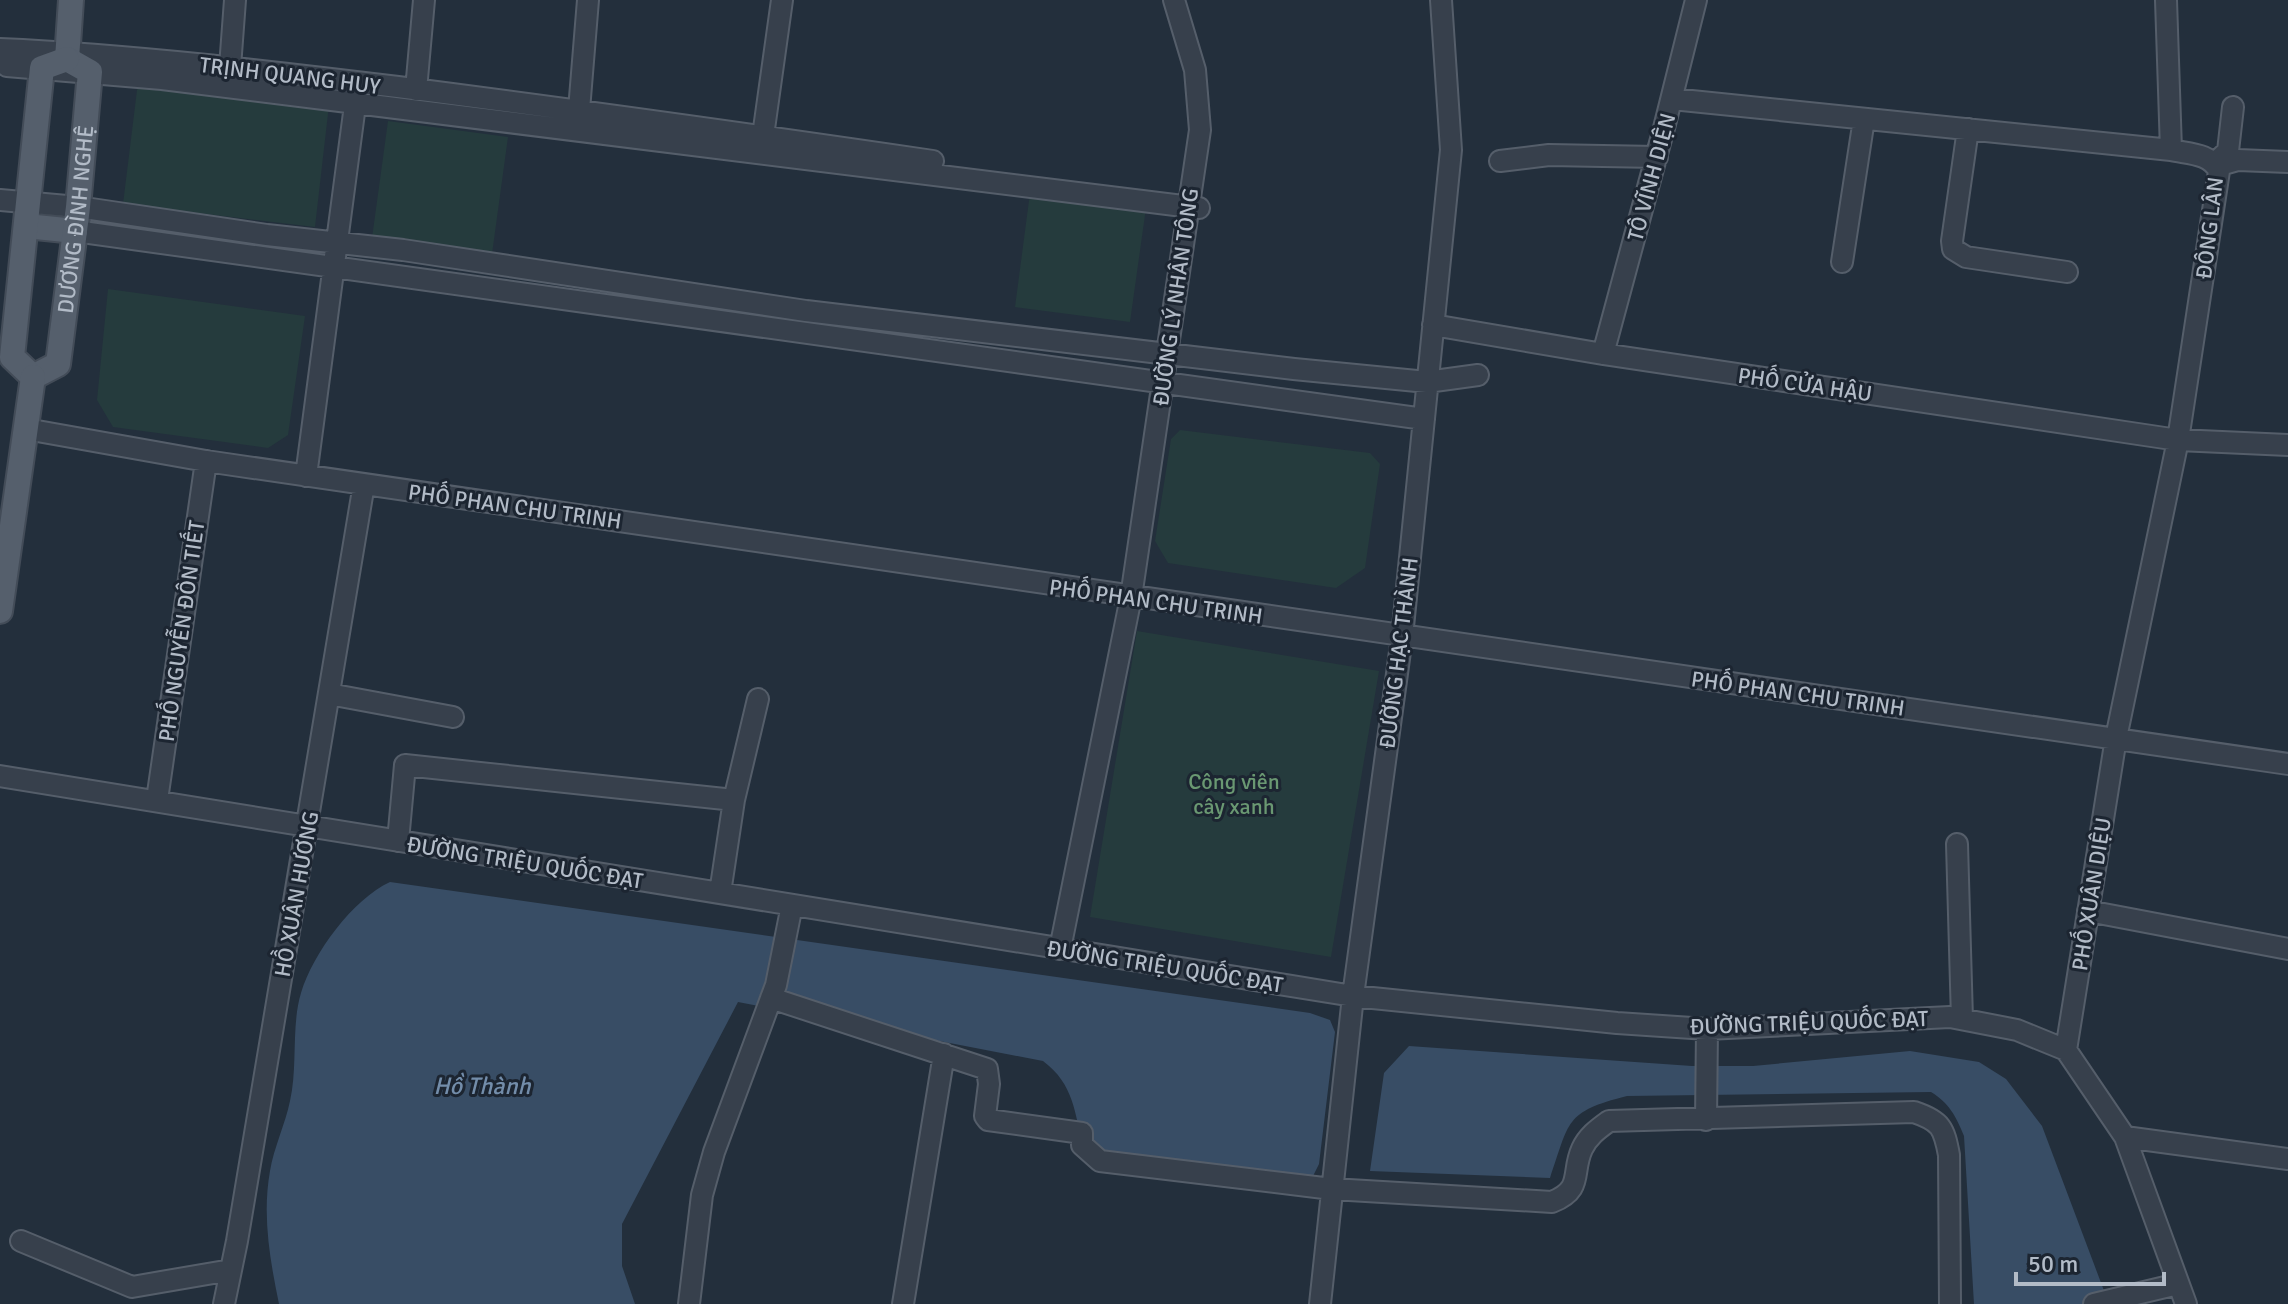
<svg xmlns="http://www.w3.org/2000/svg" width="2288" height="1304" font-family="Signika,sans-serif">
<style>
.green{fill:#253b3d}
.water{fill:#384d65}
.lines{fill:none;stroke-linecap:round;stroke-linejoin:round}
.minor-casing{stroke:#555e6a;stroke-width:24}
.major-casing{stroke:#434c58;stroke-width:28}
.minor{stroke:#37404c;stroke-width:20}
.major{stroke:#555f6c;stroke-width:24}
.labels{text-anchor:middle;stroke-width:6;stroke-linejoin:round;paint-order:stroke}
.street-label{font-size:22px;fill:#b2bbc7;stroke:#1c2531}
.park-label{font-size:22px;fill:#6a9872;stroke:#1c2531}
.water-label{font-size:24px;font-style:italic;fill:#738daa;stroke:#1c2531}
</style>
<rect width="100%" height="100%" fill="#232f3c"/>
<path class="green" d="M138,82L329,105L315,227L123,204Z
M388,121L508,137L492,254L372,238Z
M1030,193L1146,208L1130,322L1015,307Z
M108,289L305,316L288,435L268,448L113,427L97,400Z
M1180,430L1370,453L1380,464L1365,568L1336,588L1168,563L1155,541L1171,439Z
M1137,631L1379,671L1331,957L1090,917Z"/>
<path class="water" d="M390,882L1310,1013L1330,1020L1335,1032L1319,1164L1313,1176L1298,1184L1105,1159L1083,1148C1075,1113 1074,1084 1043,1061L738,1002L622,1224V1266L635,1304H279C270,1260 262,1216 270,1171C274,1147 285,1125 290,1101C298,1066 291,1026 301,993C313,953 353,899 390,882Z
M1409,1046L1692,1066H1753L1910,1051L1979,1062L2006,1079L2042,1126L2109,1304H1974L1964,1136C1956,1116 1949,1103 1931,1092L1627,1096C1564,1112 1570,1121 1550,1178L1370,1171L1384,1073Z"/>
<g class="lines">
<g class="minor-casing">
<path id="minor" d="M2166,0L2171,150
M0,49C133,55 266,71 398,87C577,110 755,135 933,161
M7,66L162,79L1199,208
M230,67L235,0
M416,90L424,0
M1672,99L2171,150C2189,154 2210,153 2219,171L2178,440L2116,738L2066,1050
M579,110L588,0
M1968,129L1952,241L1953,249L1966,257L2067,272
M763,136L782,0
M1500,161L1549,155L1657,157
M2215,163L2228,151L2233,107
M2217,166L2238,160L2288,162
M0,200L78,207L267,235L403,250L806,311L1294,369L1427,382L1478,375
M75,231L1424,419
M1842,262L1864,119
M1433,325L1603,354L2178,440L2288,445
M1603,354L1664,128L1696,0
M26,429L206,461L2288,764
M306,476L357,90
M329,694L453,717
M0,776L1353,996L1617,1023L1707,1029L1950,1017L2017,1030L2066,1050L2125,1137L2288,1159
M157,800L206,461
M398,841L405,765L734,800
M1957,844L1962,1019
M720,893L734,800L758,699
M2088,911L2288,949
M1060,949L1131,597L1200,130L1195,70L1174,0
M771,998L987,1069L989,1084L985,1116L988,1120L1082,1133V1145L1100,1161L1332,1189L1552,1202C1584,1189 1571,1173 1582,1149C1588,1136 1598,1129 1609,1121L1914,1112C1941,1121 1944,1128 1949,1155L1950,1304
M1706,1120L1707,1029
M2125,1137L2186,1304
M21,1241L132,1287L231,1270
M224,1304L237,1241L364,484
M689,1304L702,1195L714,1152L776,985L792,905
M903,1304L944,1054
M1320,1304L1353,996L1402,637L1451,150L1441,0
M2094,1304L2178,1284"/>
</g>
<g class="major-casing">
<g id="major">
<path d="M67,59L71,0"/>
<path d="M26,226L75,231"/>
<path id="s1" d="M33,377L58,364L78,207L90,72L67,59"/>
<path d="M33,377L12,357L42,68L67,59"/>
<path d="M0,611L33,377"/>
</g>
</g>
<use href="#minor" class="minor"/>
<use href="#major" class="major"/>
</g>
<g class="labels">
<g class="street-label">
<text transform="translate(290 75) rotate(7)" y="8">TRỊNH QUANG HUY</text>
<text transform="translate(1651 177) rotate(-75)" y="8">TÔ VĨNH DIỆN</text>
<text dy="8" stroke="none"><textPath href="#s1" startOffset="174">DƯƠNG ĐÌNH NGHỆ</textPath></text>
<text transform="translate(2209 228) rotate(-83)" y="8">ĐÔNG LÂN</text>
<text transform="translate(1175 297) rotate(-82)" y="8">ĐƯỜNG LÝ NHÂN TÔNG</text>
<text transform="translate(1805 384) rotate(8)" y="8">PHỐ CỬA HẬU</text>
<text transform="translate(515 506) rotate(8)" y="8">PHỐ PHAN CHU TRINH</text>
<text transform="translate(1156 601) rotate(8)" y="8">PHỐ PHAN CHU TRINH</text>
<text transform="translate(181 631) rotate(-82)" y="8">PHỐ NGUYỄN ĐÔN TIẾT</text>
<text transform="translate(1398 653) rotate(-83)" y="8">ĐƯỜNG HẠC THÀNH</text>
<text transform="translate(1798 693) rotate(8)" y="8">PHỐ PHAN CHU TRINH</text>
<text transform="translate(525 862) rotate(9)" y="8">ĐƯỜNG TRIỆU QUỐC ĐẠT</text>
<text transform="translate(296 894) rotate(-80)" y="8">HỒ XUÂN HƯƠNG</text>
<text transform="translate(2091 894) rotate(-81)" y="8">PHỐ XUÂN DIỆU</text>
<text transform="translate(1165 966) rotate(9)" y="8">ĐƯỜNG TRIỆU QUỐC ĐẠT</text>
<text transform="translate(1809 1022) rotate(-2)" y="8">ĐƯỜNG TRIỆU QUỐC ĐẠT</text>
</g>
<g class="park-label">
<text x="1234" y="789">Công viên<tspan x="1234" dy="25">cây xanh</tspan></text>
</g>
<g class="water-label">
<text x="482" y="1094">Hồ Thành</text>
</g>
</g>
<path d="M2016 1272v12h148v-12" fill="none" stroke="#b2bbc7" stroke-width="4"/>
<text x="2028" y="1272" font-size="24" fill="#b2bbc7" stroke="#1c2531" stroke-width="6" paint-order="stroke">50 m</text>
</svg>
